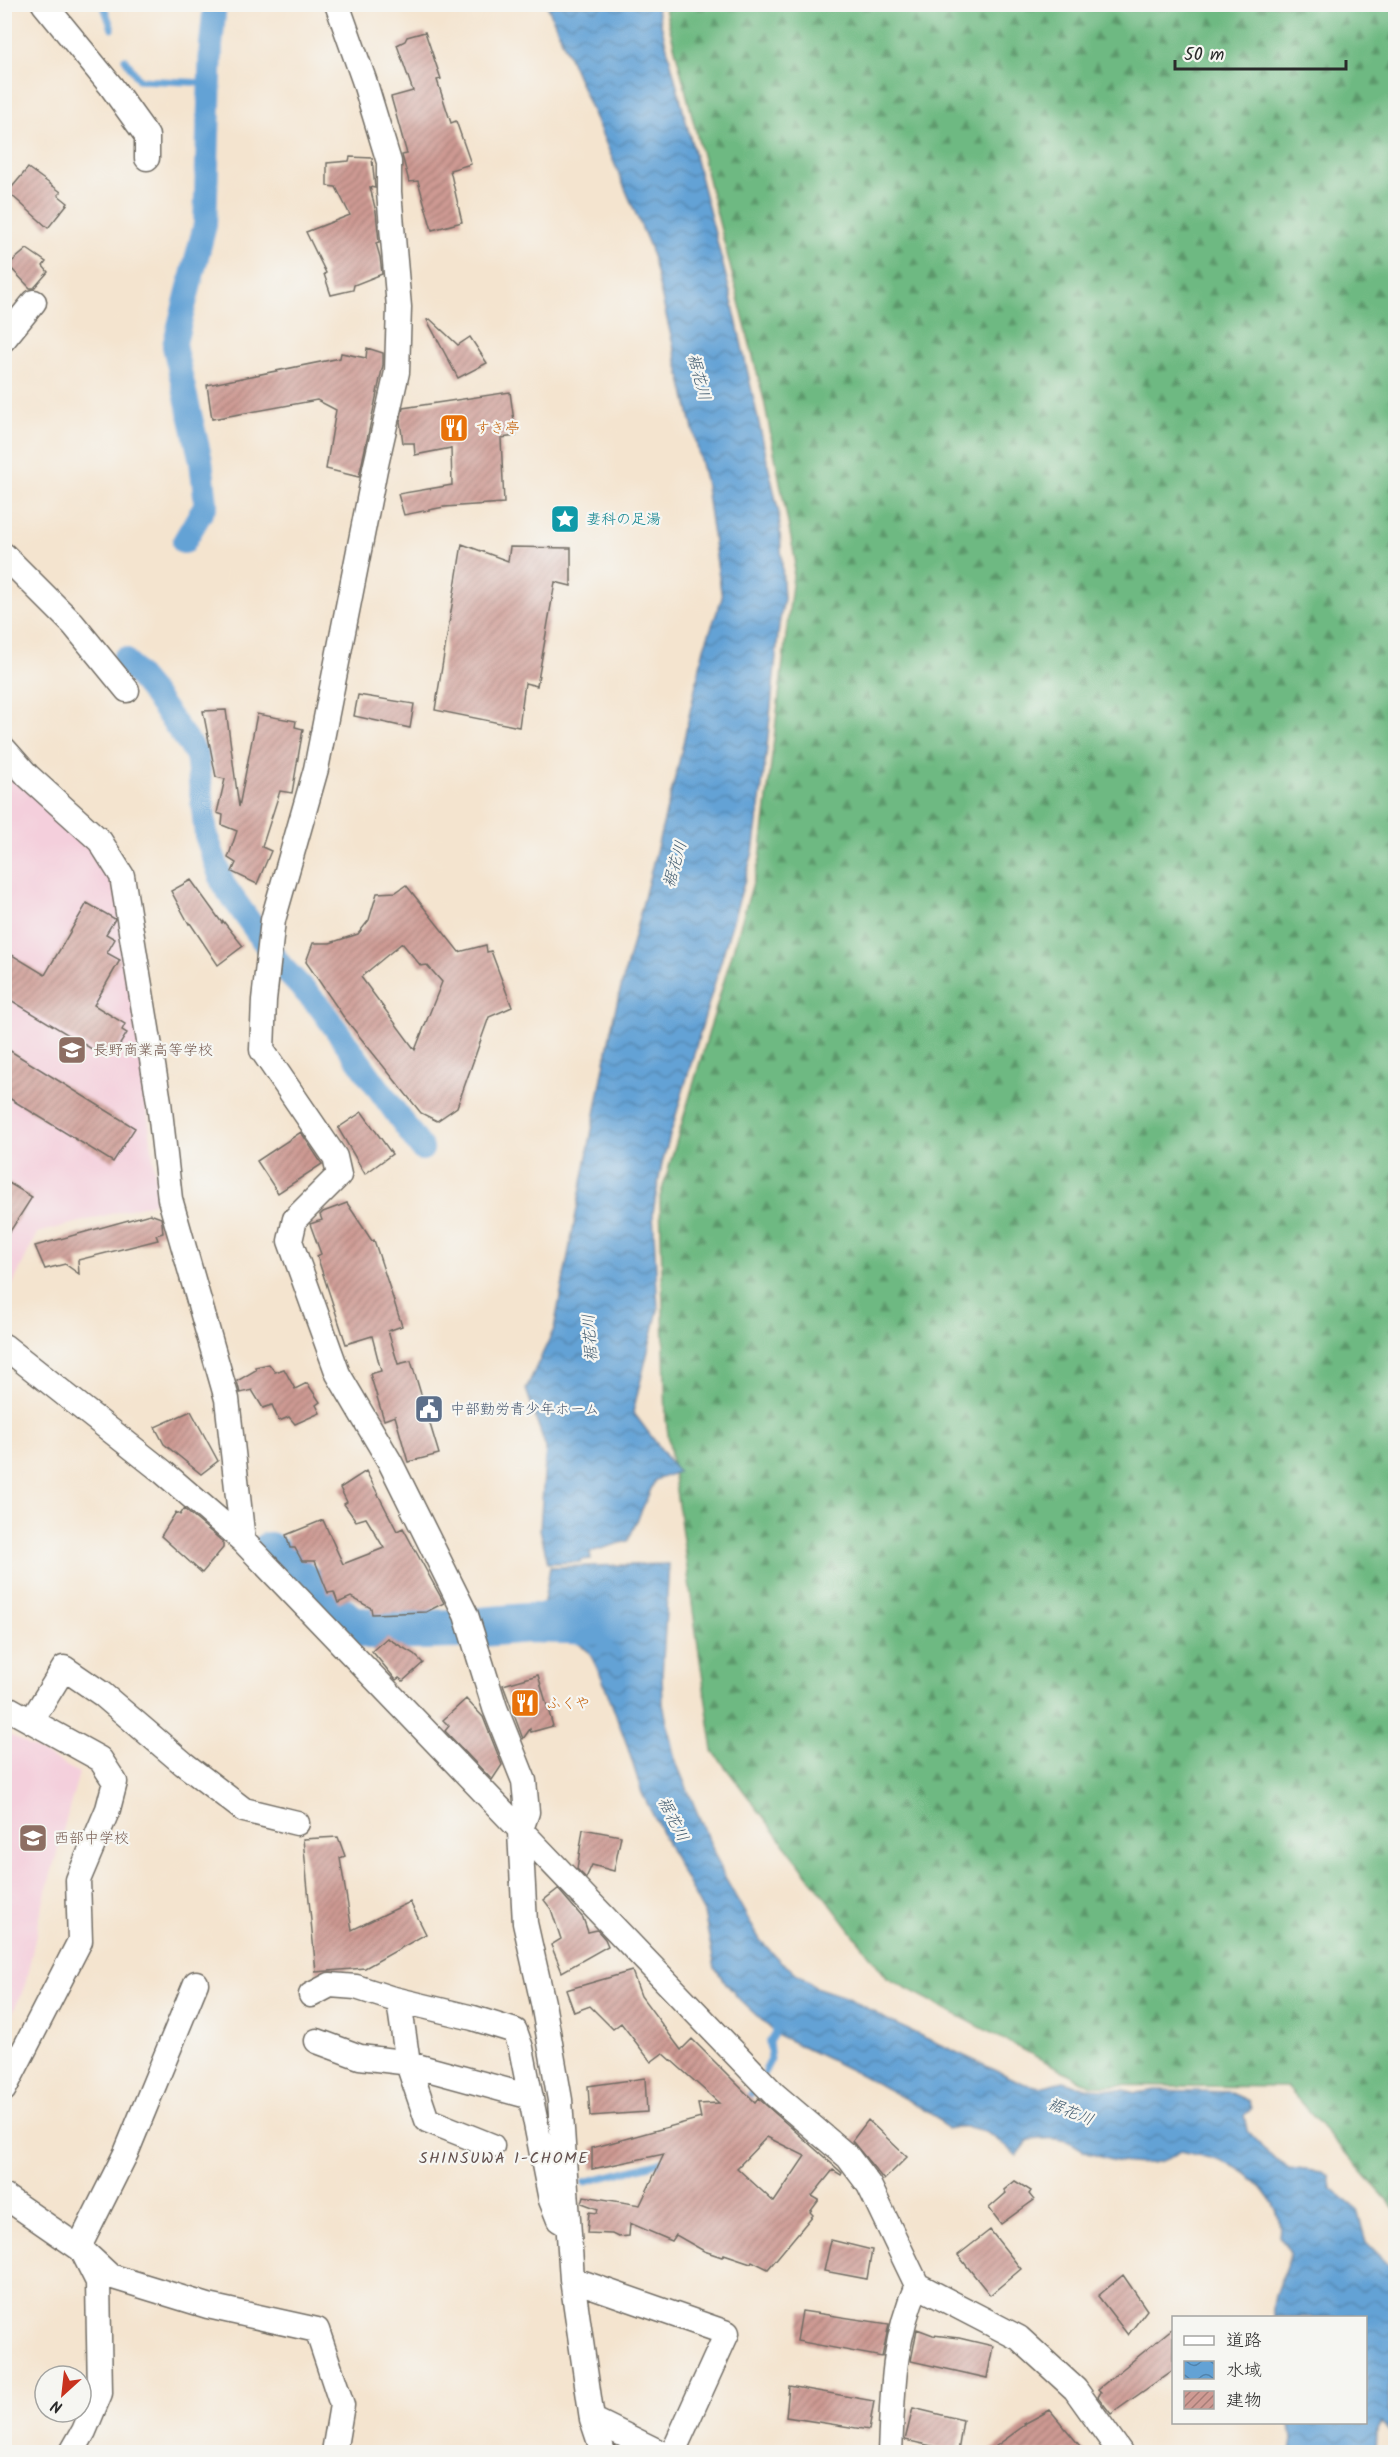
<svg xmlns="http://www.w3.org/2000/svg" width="1400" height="2457" font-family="Kalam,'Klee One',sans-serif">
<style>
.built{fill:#f4cfdc}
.forest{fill:url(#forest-firs);stroke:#4c7256;stroke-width:1.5}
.water{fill:url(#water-waves);stroke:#476680;stroke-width:1.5}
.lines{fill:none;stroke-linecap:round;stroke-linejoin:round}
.stream{stroke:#63a2d5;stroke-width:7}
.canal{stroke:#63a2d5;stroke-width:24}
.river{stroke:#63a2d5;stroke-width:40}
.building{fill:url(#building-hatch);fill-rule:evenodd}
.minor-casing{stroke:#716c64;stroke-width:27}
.minor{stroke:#fff;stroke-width:24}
.labels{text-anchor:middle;stroke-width:4.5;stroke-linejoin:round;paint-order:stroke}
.food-label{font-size:15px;fill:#c56008;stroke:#f6f6f2;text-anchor:start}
.culture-label{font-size:15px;fill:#0d838f;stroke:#f6f6f2;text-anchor:start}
.education-label{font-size:15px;fill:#785e54;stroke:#f6f6f2;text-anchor:start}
.service-label{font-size:15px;fill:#4e5e75;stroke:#f6f6f2;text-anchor:start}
.water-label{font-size:16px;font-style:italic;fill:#415b6f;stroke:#f6f6f2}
.neighbourhood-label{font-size:16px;letter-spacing:1.5px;fill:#64524f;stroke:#f6f6f2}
</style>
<defs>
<pattern id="forest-firs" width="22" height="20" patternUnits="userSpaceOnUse" patternTransform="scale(1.5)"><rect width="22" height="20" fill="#6eb982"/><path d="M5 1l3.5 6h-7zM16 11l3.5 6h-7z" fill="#5b976b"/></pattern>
<pattern id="water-waves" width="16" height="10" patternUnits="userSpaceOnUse" patternTransform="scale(1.5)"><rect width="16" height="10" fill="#63a2d5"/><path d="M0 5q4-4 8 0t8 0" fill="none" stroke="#5284ad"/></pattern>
<pattern id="building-hatch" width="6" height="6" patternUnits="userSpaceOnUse" patternTransform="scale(1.5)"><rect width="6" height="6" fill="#ce9a93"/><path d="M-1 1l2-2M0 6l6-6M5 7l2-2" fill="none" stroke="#a77e78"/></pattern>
</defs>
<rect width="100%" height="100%" fill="#f6f6f2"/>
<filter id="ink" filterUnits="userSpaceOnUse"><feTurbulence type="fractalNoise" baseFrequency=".0167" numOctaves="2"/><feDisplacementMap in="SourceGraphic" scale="12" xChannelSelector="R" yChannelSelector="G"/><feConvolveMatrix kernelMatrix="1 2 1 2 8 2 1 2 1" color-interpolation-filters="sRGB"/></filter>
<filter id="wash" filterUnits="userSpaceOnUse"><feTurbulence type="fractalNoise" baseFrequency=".008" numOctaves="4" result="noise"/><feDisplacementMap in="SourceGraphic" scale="24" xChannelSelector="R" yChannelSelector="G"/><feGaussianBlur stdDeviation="1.35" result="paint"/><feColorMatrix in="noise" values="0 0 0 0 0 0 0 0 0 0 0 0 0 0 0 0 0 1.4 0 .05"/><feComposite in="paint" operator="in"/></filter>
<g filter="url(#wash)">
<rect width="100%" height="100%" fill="#f4e4cf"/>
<path class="built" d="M4,764L96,848L123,911L157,1190L161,1201L37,1233L7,1297L8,1325L4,1322Z
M5,1732L79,1773L43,1903L24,1989L5,2028Z"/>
<path class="forest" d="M664,5H1395V2209L1287,2087L1090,2085L887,1978L713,1751L666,1420L660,1197L760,859L795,559L764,400Z"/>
<path class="water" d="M547,5H656L730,292L779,514L784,599L779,625L766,757L753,852L662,1163L653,1212L658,1310L633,1412L678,1472L655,1480L628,1541L590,1552L591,1559L581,1560L580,1562L548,1563L540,1529L546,1448L526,1389L554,1329L614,1015L679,762L704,648L722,598L705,480L650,247Z
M669,1564L662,1675L663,1704L675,1760L724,1876L760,1940L780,1961L815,1987L848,1998L891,2022L1025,2084L1040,2087L1064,2081L1086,2088L1124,2090L1136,2093L1156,2090L1229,2092L1249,2101L1251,2109L1244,2116L1247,2130L1273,2158L1289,2168L1322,2172L1329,2176L1331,2188L1357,2210L1366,2242L1393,2269L1395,2283L1394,2353L1389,2389V2413L1395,2430H1389L1381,2423L1377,2430L1376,2452H1290L1292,2440L1290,2423L1366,2422V2318L1273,2317C1271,2292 1285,2276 1290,2253L1279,2236C1285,2204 1252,2172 1223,2162C1210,2157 1195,2155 1181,2151C1156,2171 1115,2164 1087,2152C1080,2149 1074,2143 1066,2141C1054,2137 1042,2139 1029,2140L1017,2156C997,2138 976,2120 947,2129L936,2117L913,2103L861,2075L778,2035L741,2001L729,1987L715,1968L704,1913L677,1863L642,1793L626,1742L602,1678L589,1652L574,1640L554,1631L543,1607L550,1567Z"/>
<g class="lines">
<path class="stream" d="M103,4L112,29
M125,59L139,80L209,83
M764,2073L771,2059L769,2042L775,2032V2025
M744,2103L755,2088
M585,2182L650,2165L669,2158"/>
<path class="canal" d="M184,542L206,504L201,461L174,346L205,225L211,45L215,4
M124,659L151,691L197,755L206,835L223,884L281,966L320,1007L422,1149"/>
<path class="river" d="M269,1552L349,1624L378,1631L458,1629
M481,1627L528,1623L606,1625"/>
</g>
<g id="blocks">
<path class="building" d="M425,32L441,79L437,80L451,123L456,121L471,164L450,170L462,222L432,230L418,181L409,182L402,155L407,154L391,97L413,91L397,45L405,41L407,37Z
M350,157L372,158L375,188L370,187L376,212L379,242L376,243L380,257L382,274L354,285L353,290L331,295L324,274L326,273L306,232L350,215L336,187L327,186V163L349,161Z
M28,168L61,192L58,195L68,203L48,228L8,192Z
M27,249L46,262L43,266L48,272L34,288H30L8,265Z
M430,319L458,345L470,337L487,363L458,378L427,320Z
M367,348L383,353V365L359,477L326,469L336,410L317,400L212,419L207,385L340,358L341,353L366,358Z
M510,392L516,436L501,438L504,503L444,507L404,515L398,494L452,485L451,448L415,455L414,443H403L400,421L403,408Z
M462,544L508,561L510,547L571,548V586L555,582L537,686L525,683L519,727L435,710Z
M358,695L414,704L410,728L354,716Z
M226,710L239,807L257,714L296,721L295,727L303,729L292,793L280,791L262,847L271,851L257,884L232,872L236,863L228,858L237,831L222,825L223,815L217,813L225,779L216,777L203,711Z
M191,880L222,923L223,921L243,946L218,965L190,923L189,924L171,891Z
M406,885L459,952L486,945L487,952L491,951L512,1007L489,1017L457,1107L437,1121L421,1113L343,1016L306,962L313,943H330L358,934L369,920L377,893L396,892ZM402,943L421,966L427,965L442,982L415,1050L361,977Z
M87,903L115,919L106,934L115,939L107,953L120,960L94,1005L125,1024L122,1030L127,1033L114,1054L109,1051L105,1057L4,996V950L45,975Z
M4,1047L135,1128L113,1162L4,1095Z
M362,1112L392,1154L365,1174L338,1128Z
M301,1132L322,1164L278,1193L257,1161Z
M4,1180L32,1197L4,1241Z
M347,1203L372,1241L374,1240L402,1326L388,1331L398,1364L411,1361L439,1454L408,1462L395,1416L384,1420L370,1374L381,1371L372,1336L346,1344L317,1256L321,1254L310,1224L322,1220L320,1215L323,1212Z
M150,1214L161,1218L162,1223L163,1233L156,1235L158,1240L78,1260L79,1274L65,1264L45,1269L35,1246Z
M269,1364L275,1372L284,1369L295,1389L307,1383L320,1402L316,1405L320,1413L295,1424L289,1417L279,1421L272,1405L263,1408L252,1390L240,1393L237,1381L256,1370L255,1367Z
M191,1411L218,1461L201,1474L164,1444L155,1427Z
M366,1471L397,1531L403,1528L444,1603L426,1612L372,1614L371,1608L351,1597L338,1603L334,1592L328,1593L315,1561H302L295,1548H290L286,1535L323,1520L343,1564L384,1548L366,1518L356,1521L344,1504L347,1502L340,1488Z
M184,1509L223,1542V1548L202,1573L161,1536L176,1512L180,1515Z
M387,1638L414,1654L423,1663L403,1681L399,1678L396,1680L372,1651Z
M538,1675L553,1726L531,1732L530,1729L523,1739L503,1685Z
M466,1699L483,1717L502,1765L492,1780L445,1731L449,1726L443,1720Z
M583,1829L621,1836L614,1871L592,1865L586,1878L577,1869Z
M338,1837L345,1856L340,1858L352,1930L410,1902L426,1934L365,1968L316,1972L303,1839Z
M558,1889L583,1918L588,1932L597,1930L605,1939L608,1946L562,1972L551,1945L561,1939L551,1909L544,1900Z
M632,1971L641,1996L681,2050L692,2039L755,2102L758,2098L842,2173L841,2175L833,2170L812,2196L819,2200L810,2212L813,2215L768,2269L752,2261L751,2263L724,2254L722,2257L704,2251L676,2235L672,2241L630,2223L629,2236L618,2237L612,2234L587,2233L589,2212L597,2213L598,2209L582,2203L584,2196L640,2205L664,2154L592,2169V2148L701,2118L698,2104L719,2103L663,2053L651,2062L621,2023L613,2029L590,2006L574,2012L566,1990ZM767,2137L805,2156L774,2202L737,2168Z
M645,2078L647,2112L590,2116L588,2086Z
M868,2120L907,2157L884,2180L852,2141Z
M1015,2181L1031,2191L1029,2194L1034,2200L1001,2224L989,2208L1006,2193L1004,2190Z
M990,2230L1021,2269L990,2295L958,2255Z
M831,2240L872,2250L867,2279L824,2271Z
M1123,2275L1147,2310L1128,2335L1098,2296Z
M802,2311L889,2324L882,2357L797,2341Z
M1173,2328V2370L1111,2414L1098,2397L1101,2392L1098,2389Z
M917,2329L933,2335L959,2338L993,2346L987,2378L911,2361Z
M789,2386L874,2401L869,2430L786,2417Z
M913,2408L963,2420L958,2452L905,2440Z
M1050,2410L1085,2452H988L1025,2425L1024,2424Z"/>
</g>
</g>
<g filter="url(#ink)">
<use href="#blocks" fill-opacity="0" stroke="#716c64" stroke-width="1.5"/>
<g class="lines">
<g class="minor-casing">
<path id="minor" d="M44,4L111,86L147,136V158
M337,4L364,80L389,162V192L399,307L397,372L375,469L316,769L273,920L264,1000L262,1050L335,1157L339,1175L295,1219L290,1241L338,1374L390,1462L466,1615L495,1708L524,1781L527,1812L520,1832L525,1923L543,2003L560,2100L572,2279L592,2419L603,2452
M4,339L34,302
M4,555L73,624L127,690
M4,749L28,776L100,841L122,876L159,1102L170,1199L227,1399L243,1541
M4,1346L163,1472L243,1541L775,2095L848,2157L869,2185L917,2285L1019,2338L1075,2389L1120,2452
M4,1706L100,1759L115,1782L108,1809L78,1880L80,1941L4,2089
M32,1720L64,1668L102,1694L184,1764L244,1810L297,1823
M311,1995L330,1985L356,1987L390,1998L473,2018L515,2031L521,2048L551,2200L559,2220L564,2223
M399,2001L408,2064L427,2120L492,2146
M317,2041L360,2057L402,2062L531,2097
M4,2196L82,2250L110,2276L208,2306L317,2330L342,2405L334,2452
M572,2279L727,2333L673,2452
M592,2419L659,2452
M72,2452L84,2431L100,2393L98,2282L82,2250V2241L126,2153L196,1983
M890,2452C893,2391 892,2343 917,2285"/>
</g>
<use href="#minor" class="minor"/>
</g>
</g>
<defs>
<g id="restaurant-square" transform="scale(1.5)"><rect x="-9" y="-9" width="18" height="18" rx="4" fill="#e8710a" stroke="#f6f6f2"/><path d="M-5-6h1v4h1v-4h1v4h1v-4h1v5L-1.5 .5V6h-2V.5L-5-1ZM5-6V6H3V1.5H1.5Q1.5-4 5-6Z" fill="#fff"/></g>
<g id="sight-square" transform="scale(1.5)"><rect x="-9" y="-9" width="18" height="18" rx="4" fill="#0f9aa8" stroke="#f6f6f2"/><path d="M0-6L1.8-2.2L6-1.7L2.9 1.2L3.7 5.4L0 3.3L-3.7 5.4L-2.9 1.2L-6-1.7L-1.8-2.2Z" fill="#fff"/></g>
<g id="school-square" transform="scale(1.5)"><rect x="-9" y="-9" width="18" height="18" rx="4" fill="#8d6e63" stroke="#f6f6f2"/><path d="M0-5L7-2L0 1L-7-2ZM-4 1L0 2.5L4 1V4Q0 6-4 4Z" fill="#fff"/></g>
<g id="civic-square" transform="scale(1.5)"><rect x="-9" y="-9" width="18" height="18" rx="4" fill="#5c6f8a" stroke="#f6f6f2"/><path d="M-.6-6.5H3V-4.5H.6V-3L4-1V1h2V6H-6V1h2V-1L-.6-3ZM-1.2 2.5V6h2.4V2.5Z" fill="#fff"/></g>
</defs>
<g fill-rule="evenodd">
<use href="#restaurant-square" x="454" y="428"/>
<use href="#sight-square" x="565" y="519"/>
<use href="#school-square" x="72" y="1050"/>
<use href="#civic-square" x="429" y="1409"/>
<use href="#restaurant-square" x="525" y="1703"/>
<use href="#school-square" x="33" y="1838"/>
</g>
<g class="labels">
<g class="food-label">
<text x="475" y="433">すき亭</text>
<text x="546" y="1708">ふくや</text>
</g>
<g class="culture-label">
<text x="586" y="524">妻科の足湯</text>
</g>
<g class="education-label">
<text x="93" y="1055">長野商業高等学校</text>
<text x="54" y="1843">西部中学校</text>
</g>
<g class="service-label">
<text x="450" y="1414">中部勤労青少年ホーム</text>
</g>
<g class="water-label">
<text transform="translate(700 377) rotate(75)" y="6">裾花川</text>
<text transform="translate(674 864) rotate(-74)" y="6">裾花川</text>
<text transform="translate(589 1338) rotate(-94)" y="6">裾花川</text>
<text transform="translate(674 1819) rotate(63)" y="6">裾花川</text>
<text transform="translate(1071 2111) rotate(22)" y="6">裾花川</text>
</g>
<g class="neighbourhood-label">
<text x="504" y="2163">SHINSUWA 1-CHOME</text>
</g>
</g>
<rect width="1400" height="2457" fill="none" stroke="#f6f6f2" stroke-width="24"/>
<rect x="1172" y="2316" width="195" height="108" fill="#f6f6f2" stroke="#a5a5a2" stroke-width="1.5"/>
<rect x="1184" y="2336" width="30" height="9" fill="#ffffff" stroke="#a5a5a2" stroke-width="1.5"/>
<text x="1226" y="2346" font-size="18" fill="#2b2b2b">道路</text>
<rect x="1184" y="2361" width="30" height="18" fill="url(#water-waves)" stroke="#a5a5a2" stroke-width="1.5"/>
<text x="1226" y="2376" font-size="18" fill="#2b2b2b">水域</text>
<rect x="1184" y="2391" width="30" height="18" fill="url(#building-hatch)" stroke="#a5a5a2" stroke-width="1.5"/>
<text x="1226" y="2406" font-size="18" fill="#2b2b2b">建物</text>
<g transform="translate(63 2394) rotate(207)"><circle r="28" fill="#f6f6f2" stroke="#a5a5a2" stroke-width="1.5"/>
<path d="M0-4.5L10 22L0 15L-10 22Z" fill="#c8321e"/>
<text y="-9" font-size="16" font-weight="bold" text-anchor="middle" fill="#2b2b2b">N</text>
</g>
<path d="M1175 60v9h171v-9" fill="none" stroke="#2b2b2b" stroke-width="3"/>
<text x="1184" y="60" font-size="18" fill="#2b2b2b" stroke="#f6f6f2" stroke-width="4.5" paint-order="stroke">50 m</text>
</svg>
